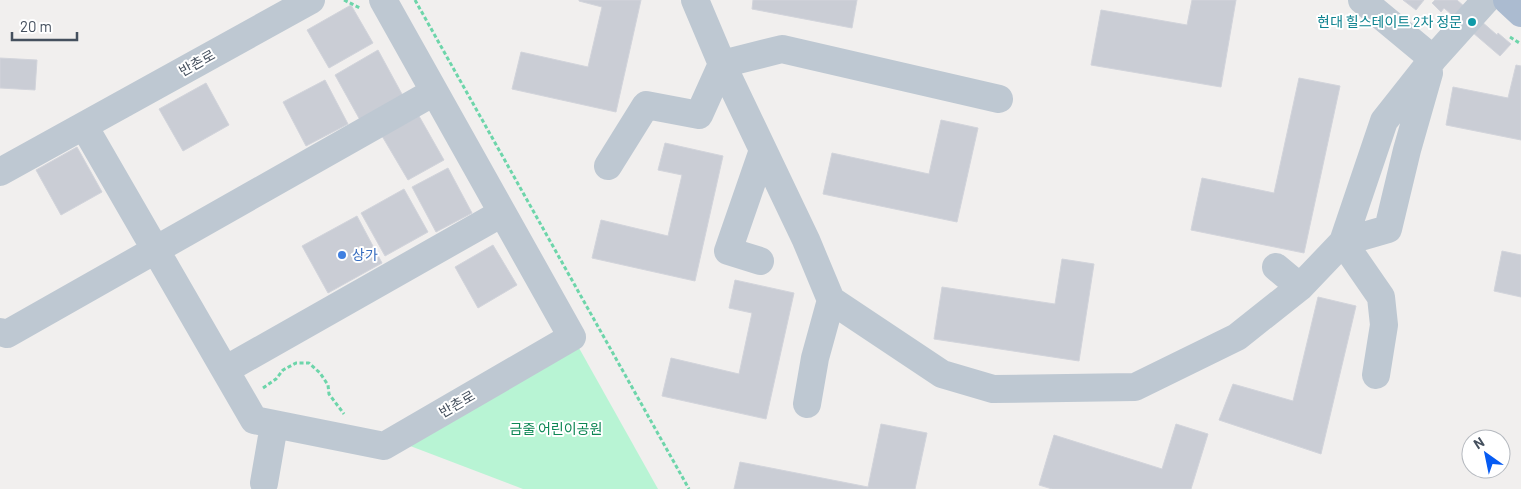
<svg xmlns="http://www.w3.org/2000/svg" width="1521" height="489" font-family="Barlow,'Noto Sans KR',sans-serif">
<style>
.green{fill:#b8f4d4}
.building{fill:#cacdd5;stroke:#d2d4db}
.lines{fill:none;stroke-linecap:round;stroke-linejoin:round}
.path{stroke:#6dd5aa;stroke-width:3;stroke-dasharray:4 2.5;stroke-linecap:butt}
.minor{stroke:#bec8d2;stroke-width:28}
.major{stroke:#abbbd0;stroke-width:28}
.culture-dot{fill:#0f9aa8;stroke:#fff;stroke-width:2}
.shop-dot{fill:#3f7fe0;stroke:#fff;stroke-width:2}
.labels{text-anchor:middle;stroke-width:4;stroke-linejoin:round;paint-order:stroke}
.culture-label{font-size:14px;fill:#0d838f;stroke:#fff;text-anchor:end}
.street-label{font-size:14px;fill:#45505e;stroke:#fff}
.shop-label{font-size:14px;fill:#366cbe;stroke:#fff;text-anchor:start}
.park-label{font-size:14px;fill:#0d8754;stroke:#fff}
</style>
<rect width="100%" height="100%" fill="#f1efee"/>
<path class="green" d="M579,348L658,489H523L405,444Z"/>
<path class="building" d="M579,0H641L616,112L512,89L521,52L588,67L602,7L579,1Z
M753,0H857L852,28L752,9Z
M1192,0H1236L1221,87L1091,65L1101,10L1187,25Z
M1403,0H1424L1416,10Z
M1435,0H1457L1497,35L1498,33L1511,44L1500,56L1444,8L1441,12L1432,3Z
M351,5L373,43L329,68L307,30Z
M378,50L403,96L360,120L335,75Z
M0,58L37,60L35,90L0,88Z
M1516,65L1521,66V140L1446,125L1453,87L1508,98Z
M1299,78L1340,86L1304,253L1191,230L1202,178L1274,193Z
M325,80L348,124L306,146L283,102Z
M206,83L229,125L183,151L159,109Z
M419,116L444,160L408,180L382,136Z
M941,120L978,128L957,222L823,194L832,153L929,174Z
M665,143L723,156L695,281L592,258L601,220L668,236L682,175L658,170Z
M77,147L102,192L61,215L36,170Z
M448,168L472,213L436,232L412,187Z
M404,189L428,232L385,256L361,213Z
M357,216L382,263L328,293L302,246Z
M493,245L517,285L478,308L455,267Z
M1502,251L1521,255V297L1494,291Z
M1062,259L1094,264L1079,361L934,339L942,287L1055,304Z
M735,280L794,293L766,419L662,396L671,358L739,374L752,313L729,308Z
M1318,297L1356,306L1321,454L1219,420L1233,384L1293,401Z
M881,424L927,433L915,489H734L740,462L868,487Z
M1176,424L1208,434L1191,489H1052L1039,485L1054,435L1162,469Z"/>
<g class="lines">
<path class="path" d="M344,0L360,8
M415,0L689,489
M1510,37L1521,44
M263,388L276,379L283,370L296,363H309L320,373L328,385L329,394L344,414"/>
<path class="minor" d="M383,0L572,337L384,446L254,420L225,370L502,213
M695,0L722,64L806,240L831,300L942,374L993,389L1135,387L1237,337L1300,287L1343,242L1384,121L1433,59L1486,0
M1362,0L1433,59
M84,126L225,370
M608,166L646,105L699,115L722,64L782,49L999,99
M0,172L311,0
M1343,242L1388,229L1407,150L1429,73
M1343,242L1381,297L1384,325L1376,375
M760,261L728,251L763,150
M1276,267L1300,287
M0,332L7,334L434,92
M807,404L815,358L831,300
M264,483L274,425"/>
<path class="major" d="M1507,0L1521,13"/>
</g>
<circle class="culture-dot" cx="1472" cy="22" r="5"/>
<circle class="shop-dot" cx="342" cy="255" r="5"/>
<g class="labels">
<g class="culture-label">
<text x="1462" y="27">현대 힐스테이트 2차 정문</text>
</g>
<g class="street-label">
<text transform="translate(197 63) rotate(-29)" y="5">반촌로</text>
<text transform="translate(457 404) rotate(-30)" y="5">반촌로</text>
</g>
<g class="shop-label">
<text x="352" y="260">상가</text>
</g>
<g class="park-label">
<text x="556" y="434">금줄 어린이공원</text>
</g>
</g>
<g transform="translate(1486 454) rotate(327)"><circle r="24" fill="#ffffff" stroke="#b5b9bf"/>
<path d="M0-4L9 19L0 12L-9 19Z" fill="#065bf3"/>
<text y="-8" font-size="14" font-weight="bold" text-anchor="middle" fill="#45505e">N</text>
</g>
<path d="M12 32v8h65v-8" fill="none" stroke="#45505e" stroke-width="2.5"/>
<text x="20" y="32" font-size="15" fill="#45505e" stroke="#ffffff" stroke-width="4" paint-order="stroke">20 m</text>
</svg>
